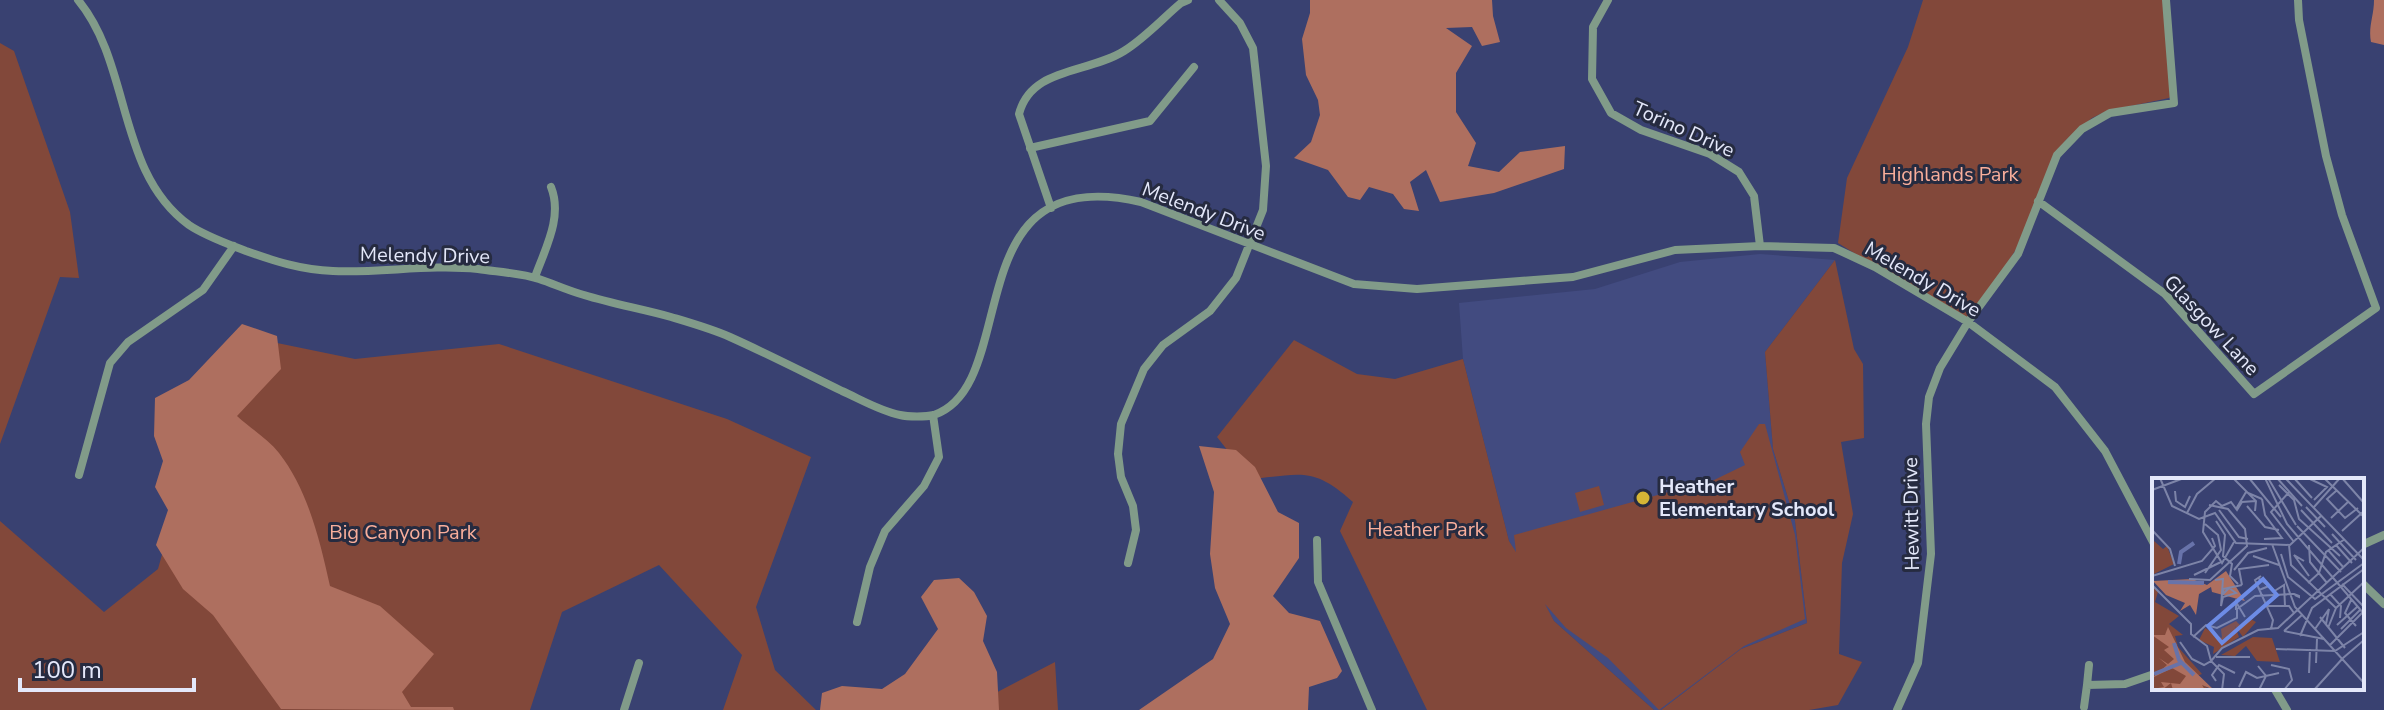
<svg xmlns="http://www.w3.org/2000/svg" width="2384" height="710" font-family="'Nunito Sans',sans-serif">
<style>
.built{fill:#424b80}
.green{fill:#82483a}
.forest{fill:#ae6f5f}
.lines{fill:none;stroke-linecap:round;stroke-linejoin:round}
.minor{stroke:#819b89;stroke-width:8}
.poi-dot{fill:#d5b535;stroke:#262b40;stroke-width:3}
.labels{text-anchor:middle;stroke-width:6;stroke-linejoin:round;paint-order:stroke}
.street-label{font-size:20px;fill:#e4e8fa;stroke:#262b40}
.park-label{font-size:20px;fill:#f9ae9b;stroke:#262b40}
.poi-label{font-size:20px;font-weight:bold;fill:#e4e8fa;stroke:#262b40;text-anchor:start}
.inset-river{fill:none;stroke:#6873aa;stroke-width:4}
.inset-road{fill:none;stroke:#7d84a8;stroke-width:2}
.view{fill:#6d8ce6;fill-opacity:0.15;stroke:#6d8ce6;stroke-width:4}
.inset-edge{fill:none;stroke:#e4e8fa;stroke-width:4}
</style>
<rect width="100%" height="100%" fill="#394171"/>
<path class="built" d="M1760,254L1835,260L1765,352L1773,449L1795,521L1807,623L1741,649L1661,710H1654L1554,621L1509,541L1463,359L1459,303L1595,289L1680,262Z"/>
<path class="green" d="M1923,0H2166L2173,94L2169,98L2107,111L2092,118L2065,141L2023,238L1969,325L1838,243L1847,178L1908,47Z
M0,43L14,51L70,212L79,278L60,277L0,444Z
M1835,260L1854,349L1863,364L1864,438L1841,442L1853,514L1842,563L1839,654L1862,662L1838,705L1809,710H1661L1741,649L1807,623L1795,521L1773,449L1765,352Z
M253,338L355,359L499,344L727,419L811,457L756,607L775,670L816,710H723L742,655L659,565L562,612L530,710H0V521L104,612L158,569L192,446Z
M1294,340L1357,374L1395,379L1463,359L1509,541L1516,552L1514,535L1672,491L1681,496L1745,465L1740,452L1759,424H1765L1795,535L1805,619L1744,646L1659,710L1608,658L1566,628L1545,604L1554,621L1654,710H1427L1340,531L1353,502C1312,465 1301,475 1250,479L1217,437Z
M1599,486L1604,505L1580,512L1575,493Z
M1055,662L1058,710H963Z"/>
<path class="forest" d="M1310,0H1492L1493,16L1500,42L1482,46L1472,27L1446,28L1472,46L1456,73V112L1476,143L1468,166L1499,172L1520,152L1565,146L1564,169L1494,193L1440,202L1426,170L1410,182L1419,211L1404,209L1393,194L1369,187L1360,200L1348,197L1328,170L1294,158L1311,142L1320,115L1318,100L1306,75L1302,39L1310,13Z
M2374,0H2384V45L2371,42C2368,27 2374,16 2374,0Z
M242,324L277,336L281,369L237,416C250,428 268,439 279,453C308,490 320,541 330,586L380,606L434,654L402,692L411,707H453L454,710L281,709L213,615L183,589L156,545L168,510L155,487L163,461L154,436L155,398L189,380Z
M1199,446L1236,450L1255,467L1278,512L1299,523V558L1273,596L1289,613L1320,621L1342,671L1337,678L1309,687L1308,710H1139L1213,659L1230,624L1215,588L1210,554L1214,492Z
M959,578L974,592L987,616L983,641L997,672L999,710H820L822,693L842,686L882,689L905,674L938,629L921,597L934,580Z"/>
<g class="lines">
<path class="minor" d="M78,0C132,65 116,172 189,225C205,236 228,244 246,251C274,261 302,270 333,271C381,273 430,264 478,269C498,272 520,273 539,279C554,284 569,291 584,295C613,304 643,309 671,317C691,323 712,329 730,337C768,354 805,373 842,391C860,399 880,411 900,415C908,417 926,417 934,415C1024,384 952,159 1141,202L1354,284L1417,289L1573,277L1675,250L1760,246L1834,248L1875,267L1968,322L2055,387L2105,451L2154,544
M1608,0L1593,27L1592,79L1611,113L1641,130L1710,154L1739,172L1754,196L1760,246
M1030,148L1150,121L1194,67
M2038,201L2165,294L2254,394L2376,308L2342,215L2326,156L2299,20L2298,0
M1051,208L1019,114C1031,67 1087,74 1124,51C1145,38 1163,18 1181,3L1188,0
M535,277C545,249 563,217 551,187
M79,475L110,363L128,342L203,290L234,246
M1317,540L1318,582L1372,710
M2362,545L2384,535
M1128,563L1136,530L1133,506L1121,477L1118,454L1121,424L1144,369L1163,345L1210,311L1236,278L1263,210L1266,166L1253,48L1240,23L1219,0
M2362,583L2384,604
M857,622L870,567L885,531L924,486L939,457L933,415
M2087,685L2089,665
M2274,688L2287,710
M2084,707L2087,685L2125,684L2154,674
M624,710L639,663
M1897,710L1918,663L1931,554L1926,424L1929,397L1940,368L1968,322L2018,254L2057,155L2082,129L2110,113L2174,103L2166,0"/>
</g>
<circle class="poi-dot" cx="1643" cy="498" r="8"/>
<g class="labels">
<g class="street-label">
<text transform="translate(1684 129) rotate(24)" y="7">Torino Drive</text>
<text transform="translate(1204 211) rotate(21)" y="7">Melendy Drive</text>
<text transform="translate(425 255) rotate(1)" y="7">Melendy Drive</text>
<text transform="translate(1923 279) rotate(30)" y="7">Melendy Drive</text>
<text transform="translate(2212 325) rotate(47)" y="7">Glasgow Lane</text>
<text transform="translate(1911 514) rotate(-91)" y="7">Hewitt Drive</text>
</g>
<g class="park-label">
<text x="1950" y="181">Highlands Park</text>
<text x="1426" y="536">Heather Park</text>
<text x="403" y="539">Big Canyon Park</text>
</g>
<g class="poi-label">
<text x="1659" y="493">Heather<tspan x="1659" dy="23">Elementary School</tspan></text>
</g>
</g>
<g transform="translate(2152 478)">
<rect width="212" height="212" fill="#394171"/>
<path d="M0,55L2,63L11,71L15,68L22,86L0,97ZM1,108L6,114L3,124L27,138L17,146L31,157L23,158L26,169L50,196L40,200L59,212H0ZM97,140L104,144L91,159L83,148L87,159L61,176L62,169L47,162L53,150L70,160L69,151L84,143L89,148ZM101,159L120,160L128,184L105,183L94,168L83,178L69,177Z" fill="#82483a"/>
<path d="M74,93L93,123L60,114L59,109L47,116L44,137L38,127L28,133L33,125L14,117L1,103L40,101L55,107ZM16,149L33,184L62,212L50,207L53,212H21L19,205L10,212L0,211L12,209L9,204L28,206L34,198L20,190L0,200L15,187L7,180L16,186L22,181L12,172L17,169L0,157H13Z" fill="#ae6f5f"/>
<path class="inset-river" d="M27,86L29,74L42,65M16,104L52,105M22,165L27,182L42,197M2,196L29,185"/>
<path class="inset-road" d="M8,0L20,28L47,41L63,35L84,65L138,67L170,37M81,0L104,23L103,33M97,0L129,39M113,0L135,46L212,136M116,0L144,47M125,0L150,28M133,0L212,82M142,0L160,20M172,0L212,39M190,0L212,25M158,1L175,9L162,22M127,7L142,22L147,41L188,78M0,12L32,0M23,13L24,23L33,29L38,18M138,13L119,34L142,64M184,13L175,21L193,40L206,30M110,21L113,37L130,60L112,61M95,28L113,49L127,52M154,29L173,49M162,29L188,0M84,31L94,14L110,21M67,32L87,59L96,61M149,32L180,65M35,35L45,16L64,0M179,40L197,23M64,43L73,57L71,78L80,86L78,98L86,106M145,48L189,94M0,52L18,71L23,88M190,53L212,33M180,56L204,82M82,64L70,85L51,54L53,34L64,23L70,28L79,24L85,32L90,24L104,23M120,66L143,129L212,205M137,67L139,87L184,130L176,150M157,67L158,84L175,105M184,67L200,85M176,72L192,90M129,76L136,99L163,121L212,85M101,78L127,87M152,83L142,77L157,98M82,92L96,75L115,70M53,95L69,72L66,57L53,46M42,97L69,84M0,98L50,83L63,68L60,60M109,98L103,102L121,142L119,151M106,100L117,108L107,112M37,101L58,102L95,68L93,51L76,31L57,27M63,102L71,101L69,128L71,119L84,115L77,110L71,116V111L90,107M156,105L167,95L174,74L193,61M190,106L212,129M0,107L39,146V156L55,168L59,183L52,187L40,181L28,164M90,107L87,91L117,87M121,114L132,107L133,128M178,116L189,128L188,140M199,122L193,135L204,148M114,128H137L142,135M184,130L212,104M84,132V124L93,139M168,139L193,170M185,147L205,129M163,151L177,131L174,146M189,151L208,132M132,153L172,161M132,153L150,137M148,158L160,130L212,91M41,159L54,147L65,150L85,140V131L103,118L141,116H142L147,118V119L143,117M178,167L212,133M124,171L183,173L212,154M64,179H98M191,180L212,162M164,185L165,161M119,187L137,191L140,202L132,212M106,188L114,198L107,212M157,195L158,171M64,203L60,197L67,187L83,195M87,209L94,194L105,200L127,195M70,212L72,196L59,183L70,170L106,152L126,150L212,70M162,212L191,180"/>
<path class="view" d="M111,101L125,117L70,165L56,148Z"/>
<rect width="212" height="212" class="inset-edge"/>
</g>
<path d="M20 678v12h174v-12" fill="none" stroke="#e4e8fa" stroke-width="4"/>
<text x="32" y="678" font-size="24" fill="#e4e8fa" stroke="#262b40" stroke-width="6" paint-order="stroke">100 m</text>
</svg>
